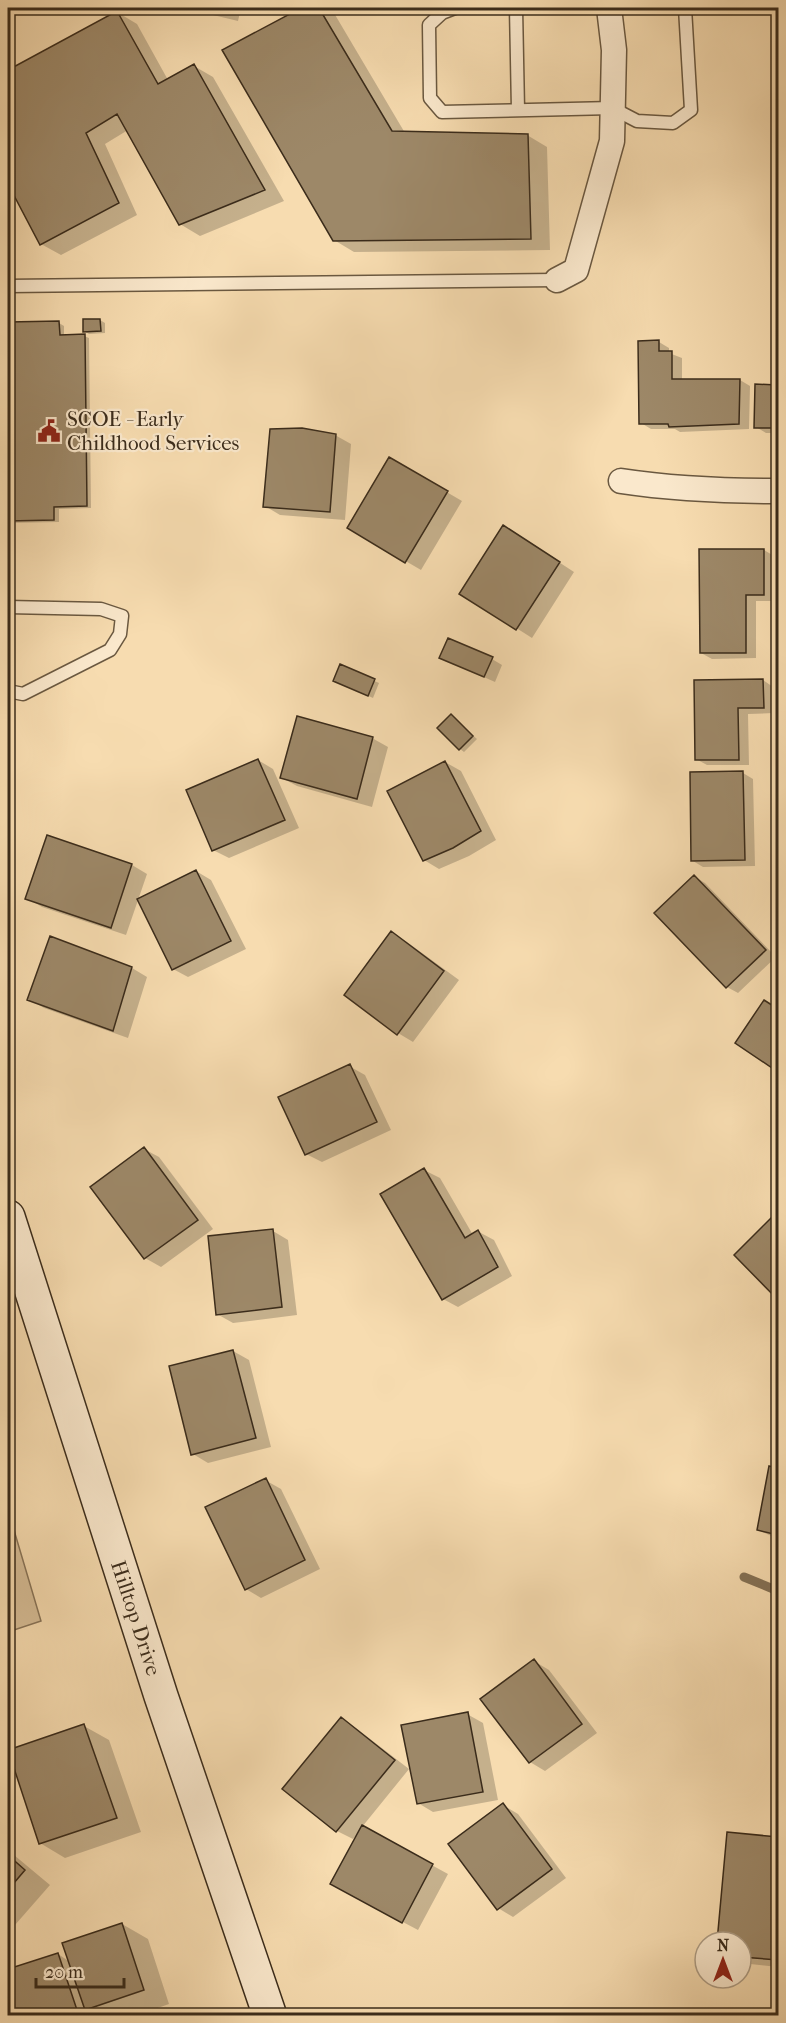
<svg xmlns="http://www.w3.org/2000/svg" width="786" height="2023" font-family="'IM FELL French Canon',serif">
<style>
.green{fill:#d7be97;stroke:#897559;stroke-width:1.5}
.shadow{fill:#0003}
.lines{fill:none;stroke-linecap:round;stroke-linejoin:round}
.stream{stroke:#857256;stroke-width:9}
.building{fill:#9d8868;stroke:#3b2c1b;stroke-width:1.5}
.service-casing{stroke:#6a5840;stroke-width:15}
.minor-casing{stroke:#6a5840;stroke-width:27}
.secondary-casing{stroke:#3b2c1b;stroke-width:36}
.service{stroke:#fae8cc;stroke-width:12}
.minor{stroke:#fae8cc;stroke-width:24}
.secondary{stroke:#fae8cc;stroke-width:33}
.labels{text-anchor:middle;stroke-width:4.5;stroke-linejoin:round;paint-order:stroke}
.poi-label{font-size:21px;fill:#3b2c1b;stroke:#fae8cc;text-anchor:start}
.street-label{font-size:21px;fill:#3b2c1b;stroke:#fae8cc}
</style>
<rect width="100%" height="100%" fill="#f7dcb0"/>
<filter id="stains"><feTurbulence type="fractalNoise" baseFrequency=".00333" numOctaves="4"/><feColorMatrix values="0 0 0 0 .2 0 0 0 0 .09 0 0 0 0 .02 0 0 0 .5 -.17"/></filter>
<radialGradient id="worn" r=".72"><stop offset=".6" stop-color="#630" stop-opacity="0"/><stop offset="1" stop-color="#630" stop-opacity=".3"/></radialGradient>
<path class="green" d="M8,1510L41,1621L8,1632Z"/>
<path class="shadow" d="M184,8H241L238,21Z
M304,8H324L334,13L405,133L527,135L547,147L550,250L354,252L334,240L225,51Z
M117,12L137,24L168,80L194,66L213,77L284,201L200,236L180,224L128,130L105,144L137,215L61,255L41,244L14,194L8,198V72Z
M100,320L105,323V333L89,334L84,331Z
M59,323L64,326V336H84L89,338L91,508L59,509V522L8,523V493L14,492L12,354H8V324Z
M659,342L669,348V353L682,358V381L740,380L750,386L749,429L680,432L675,429H651L641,423Z
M778,374V433H766L756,427V386H778Z
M335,435L351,444L345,520L280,515L265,506Z
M390,459L462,501L421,570L349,528Z
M519,536L574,572L532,638L461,593Z
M764,550L774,556L775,601H756V658L712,659L701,653Z
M441,658L492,659L502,665L495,682Z
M341,666L379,683L373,698L340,683Z
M763,680L773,687L774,713L748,714L749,765H707L696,759L695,681Z
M451,716L477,739L464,752L460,749Z
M372,738L388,747L372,807L297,786L282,778Z
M258,760L273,769L299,828L229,858L213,850Z
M445,762L461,771L496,840L469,856L439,869L424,860Z
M743,773L753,779L755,866L703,867L693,861Z
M48,837L132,865L147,874L126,935L42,907L27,898Z
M196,871L211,880L246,949L188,977L173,969Z
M695,877L705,883L776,957L738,993L727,987L656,913Z
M392,933L407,942L459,980L413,1042L398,1033Z
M51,938L132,968L147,977L128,1038L44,1008L29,999Z
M765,1002L778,1010V1070L737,1042Z
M349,1066L365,1075L391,1130L322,1162L306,1154Z
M144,1149L159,1157L213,1229L161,1267L145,1258L92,1187Z
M424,1170L440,1178L473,1235L479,1232L494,1240L512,1276L458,1307L443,1299Z
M778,1213V1298L736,1255Z
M273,1231L288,1240L297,1315L233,1323L217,1314Z
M233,1351L249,1360L271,1447L208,1463L193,1454Z
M771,1468L778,1469V1539L758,1530Z
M265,1480L281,1489L320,1569L261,1598L246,1589Z
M534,1661L549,1670L597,1733L545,1771L530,1762L482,1699Z
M467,1714L483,1723L498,1800L433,1812L418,1803Z
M341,1719L356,1728L409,1769L362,1827L448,1874L418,1930L348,1893L359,1832L353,1839L337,1831L285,1789Z
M84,1726L109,1740L141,1832L65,1858L40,1843Z
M503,1805L518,1814L566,1878L513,1917L498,1908Z
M729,1833L778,1838V1967L741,1963V1942H718Z
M8,1850L50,1885L8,1933Z
M122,1924L148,1939L169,2004L135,2016H14L8,1995V1971L58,1954L70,1962Z"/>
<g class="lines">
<path class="stream" d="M744,1577L778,1591"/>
</g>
<path class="building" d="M301,8H319L392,131L528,134L531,239L333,241L222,50Z
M117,11L158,84L194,64L265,190L179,225L117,114L86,133L119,203L40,245L8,184V70Z
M83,319H100L101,331L83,332Z
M59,321L60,335L85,334L87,506L54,507V520L8,521V491H13L11,351L8,352V322Z
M659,340V351H672V379H740L739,424L669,427L668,424H639L638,341Z
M777,373H778V428H754L755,384L777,385Z
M302,428L336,434L330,512L263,507L270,429Z
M389,457L448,491L405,563L347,528Z
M503,525L560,562L516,630L459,594Z
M699,549H764V595H746V653H700Z
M448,638L493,657L484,677L439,658Z
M340,664L375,679L368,696L333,681Z
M763,679L764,708H738L739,760H695L694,680Z
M451,714L473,736L459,750L437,728Z
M297,716L373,737L357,799L280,778Z
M258,759L285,820L212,851L186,790Z
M445,761L481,831L453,848L423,861L387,791Z
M743,771L745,860L691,861L690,772Z
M47,835L132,864L111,928L25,899Z
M196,870L231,941L172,970L137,899Z
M694,875L766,950L726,988L654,913Z
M391,931L444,971L397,1035L344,995Z
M50,936L132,967L113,1031L27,1000Z
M764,1000L778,1009V1072L735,1043Z
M350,1064L377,1122L305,1155L278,1097Z
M144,1147L198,1220L144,1259L90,1187Z
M424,1168L465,1238L478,1230L498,1267L442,1300L380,1194Z
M778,1211V1300L734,1255Z
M273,1229L282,1307L216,1315L208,1236Z
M233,1350L256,1438L191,1455L169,1366Z
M769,1466L778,1468V1535L757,1530Z
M266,1478L305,1560L245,1590L205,1507Z
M534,1659L582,1724L529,1763L480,1699Z
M468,1712L483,1792L417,1804L401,1725Z
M341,1717L395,1760L336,1832L282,1789Z
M84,1724L117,1818L39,1844L8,1750Z
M503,1803L552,1869L497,1910L448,1844Z
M362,1825L433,1864L402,1923L330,1884Z
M727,1832L778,1837V1960L741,1957V1942H717Z
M8,1855L25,1870L8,1890Z
M122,1923L144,1990L85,2010L62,1943Z
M58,1953L79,2016H13L8,2000V1969Z"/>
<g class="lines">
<g class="service-casing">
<path id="service" d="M455,8L442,13L429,25L430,98L442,112L612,108L637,121L673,123L691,110L685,8
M516,8L518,110
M8,286L557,280
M8,607L101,609L122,616L120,634L110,650L23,694L8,691"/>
</g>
<g class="minor-casing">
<path id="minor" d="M557,280L576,270L612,141L614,50L609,8
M621,481C674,489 725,491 778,491"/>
</g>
<g class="secondary-casing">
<path id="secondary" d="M8,1217L161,1696L270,2016"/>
</g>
<use href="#service" class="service"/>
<use href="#minor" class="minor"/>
<use href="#secondary" class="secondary"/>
</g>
<defs>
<g id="civic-bare" transform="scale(1.8)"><path d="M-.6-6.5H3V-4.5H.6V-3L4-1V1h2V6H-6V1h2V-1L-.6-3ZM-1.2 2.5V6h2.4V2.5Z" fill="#8f2418" stroke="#fae8cc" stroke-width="2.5" paint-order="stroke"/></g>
</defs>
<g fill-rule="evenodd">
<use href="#civic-bare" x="49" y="431"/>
</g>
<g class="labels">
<g class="poi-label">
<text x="67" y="426">SCOE - Early<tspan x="67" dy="24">Childhood Services</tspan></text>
</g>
<g class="street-label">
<text transform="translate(136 1618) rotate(72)" y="7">Hilltop Drive</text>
</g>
</g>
<rect width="786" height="2023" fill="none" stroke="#f7dcb0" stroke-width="30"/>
<rect x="9" y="9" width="768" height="2005" fill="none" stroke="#3b2c1b" stroke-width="3"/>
<rect x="15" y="15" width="756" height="1993" fill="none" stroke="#3b2c1b" stroke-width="1.5"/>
<g transform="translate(723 1960)"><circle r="28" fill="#fae8cc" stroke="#ae9d85" stroke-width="1.5"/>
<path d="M0-4.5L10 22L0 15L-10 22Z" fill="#8f2418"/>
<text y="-9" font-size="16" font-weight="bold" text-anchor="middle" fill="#3b2c1b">N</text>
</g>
<path d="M36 1978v9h88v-9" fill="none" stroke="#3b2c1b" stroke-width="3"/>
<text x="45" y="1978" font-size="18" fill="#3b2c1b" stroke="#fae8cc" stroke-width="4.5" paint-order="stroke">20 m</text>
<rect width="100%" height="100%" filter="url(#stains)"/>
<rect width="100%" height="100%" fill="url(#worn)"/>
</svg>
